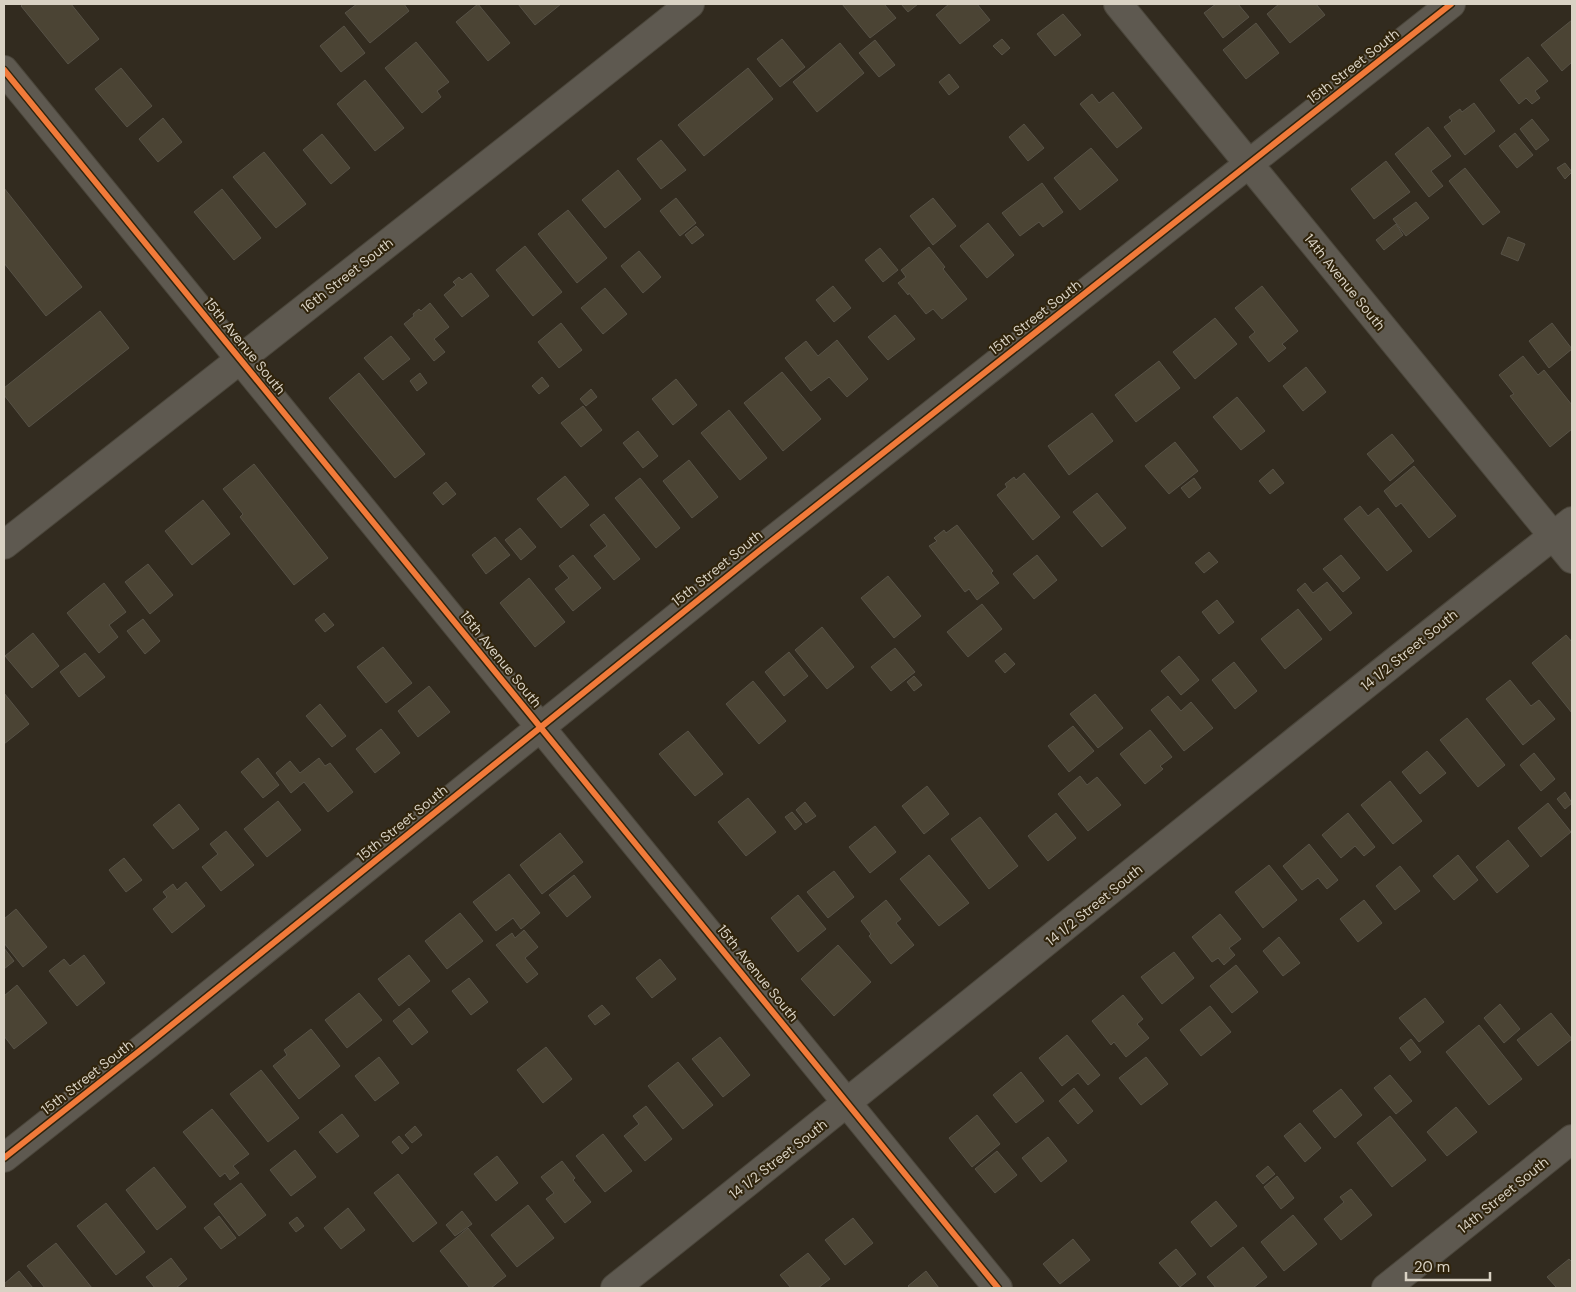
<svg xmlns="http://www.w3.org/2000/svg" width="1576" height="1292" font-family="'DM Sans',sans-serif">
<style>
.building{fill:#4b4434;stroke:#575247}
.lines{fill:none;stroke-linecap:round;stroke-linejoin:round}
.minor-casing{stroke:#4b463b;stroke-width:30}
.minor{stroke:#5e5950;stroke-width:28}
.cycleway-casing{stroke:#30240c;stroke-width:9}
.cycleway{stroke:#f17a3a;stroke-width:6}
.labels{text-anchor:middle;stroke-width:4;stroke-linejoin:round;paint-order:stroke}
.street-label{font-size:14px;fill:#d9d2c4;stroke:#30240c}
</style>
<rect width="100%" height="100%" fill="#322b1f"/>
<path class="building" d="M23,4H71L99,39L68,64L21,6Z
M357,4H404L409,11L370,43L345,13Z
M478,4L510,43L488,61L456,22Z
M518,4H561L535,25Z
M842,4H884L896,18L870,38Z
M901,4H918L908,12Z
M949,4H977L990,20L960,44L936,15Z
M1216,4H1238L1249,17L1223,38L1204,13Z
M1279,4H1316L1325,15L1290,43L1267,14Z
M1063,14L1081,35L1055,56L1037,34Z
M1572,20V62L1562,71L1541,45Z
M1256,23L1279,53L1246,79L1223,50Z
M344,26L365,53L341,72L320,46Z
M782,39L805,67L780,87L757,59Z
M1002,39L1010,48L1002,55L993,46Z
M875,40L895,65L879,77L859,53Z
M416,42L449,82L437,91L441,97L422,113L385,68Z
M840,43L864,73L817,112L793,82Z
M1528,57L1548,81L1535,91L1540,98L1532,104L1526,98L1519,104L1500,80Z
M121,68L152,106L127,127L95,89Z
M748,68L773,99L704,156L678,125Z
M949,74L959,87L949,95L939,82Z
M365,80L404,128L375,151L337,104Z
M1113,92L1142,128L1117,148L1080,104L1092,94L1099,103Z
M1474,103L1495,131L1465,155L1444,127L1452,121L1449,117L1460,109L1462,112Z
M163,118L182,142L158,162L139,139Z
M1532,119L1549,140L1536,150L1520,129Z
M1024,124L1044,148L1028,161L1009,137Z
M1428,127L1451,156L1431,171L1443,186L1429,197L1395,154Z
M1515,133L1533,155L1517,168L1499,146Z
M322,134L350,168L331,184L303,150Z
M661,140L686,170L661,189L637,159Z
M1091,148L1118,180L1080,210L1054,178Z
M264,152L306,204L276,228L233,177Z
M1386,161L1410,192L1374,219L1351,189Z
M1565,163L1572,172L1565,179L1557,168Z
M1465,168L1500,212L1483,225L1449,181Z
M618,170L641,199L605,228L582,200Z
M1042,183L1063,212L1043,227L1039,222L1020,236L1002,213Z
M4,188L82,287L46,316L4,263Z
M222,189L261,238L234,260L194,212Z
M676,198L696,223L680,236L660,211Z
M933,198L956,226L933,245L910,216Z
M1416,202L1429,218L1406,236L1393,219Z
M568,210L607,258L577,283L538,234Z
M988,223L1014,255L987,278L960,246Z
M1396,224L1403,235L1384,250L1376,240Z
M696,226L704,235L692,244L685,235Z
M1508,237L1525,244L1518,261L1501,254Z
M525,246L562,292L533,316L496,270Z
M929,247L945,267L943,269L967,299L942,319L933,309L926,314L909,293L908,295L898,283L906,277L901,270Z
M880,248L898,270L883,282L865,260Z
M639,251L661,277L643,293L621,266Z
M471,273L489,296L462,317L444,295L456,285L453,282L459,277L462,280Z
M833,286L851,308L834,322L816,300Z
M1262,286L1298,331L1282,344L1286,348L1269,362L1249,337L1255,332L1235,308Z
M605,288L627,314L603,334L581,308Z
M430,303L449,327L434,339L445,352L434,361L404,324L414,316L413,314L419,309L421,311Z
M100,311L129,348L29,427L4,395V388Z
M895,315L915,339L888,360L868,337Z
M1215,318L1237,344L1195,379L1173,352Z
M561,323L582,350L559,368L538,342Z
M1552,323L1572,349L1549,368L1529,341Z
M391,336L410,359L383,380L364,358Z
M837,340L868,379L847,397L829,377L811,391L785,358L806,341L818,356Z
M1523,356L1538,375L1544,370L1572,405V429L1550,447L1510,396L1514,394L1499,375Z
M1159,361L1180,388L1136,422L1115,395Z
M1306,367L1326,392L1303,411L1283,386Z
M782,372L821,419L783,451L744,403Z
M359,373L425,454L395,478L329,398Z
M420,373L427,383L417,391L410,381Z
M542,377L549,386L539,394L532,386Z
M676,379L697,405L673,425L652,399Z
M591,389L597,397L586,406L580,399Z
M1237,397L1265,431L1241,450L1213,417Z
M583,406L602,430L581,447L561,423Z
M729,410L767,458L740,480L701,433Z
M1092,413L1113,441L1069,475L1048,446Z
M638,431L658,456L643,468L623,443Z
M1392,434L1414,461L1390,481L1367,454Z
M1175,442L1198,471L1169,494L1145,466Z
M689,460L718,497L692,518L663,481Z
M254,464L328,558L294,585L240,517L243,514L223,489Z
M1414,466L1456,516L1429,538L1401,503L1396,507L1384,491Z
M1273,469L1284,483L1270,494L1259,481Z
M1024,473L1060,517L1033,540L997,495L1007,487L1005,484L1014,477L1016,480Z
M565,476L589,505L561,528L537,499Z
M640,478L680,528L656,548L615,498Z
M1194,478L1201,488L1189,498L1181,488Z
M446,482L456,494L443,505L433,493Z
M1097,493L1126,528L1102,547L1073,512Z
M203,500L230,534L192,565L165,531Z
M1360,506L1368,516L1378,508L1412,551L1387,571L1344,519Z
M604,514L640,559L614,580L594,556L607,546L590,525Z
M957,525L993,571L991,573L999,583L977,600L969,589L965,592L929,546L937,541L934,538L944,530L946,533Z
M520,528L536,547L521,560L505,540Z
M495,537L510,555L486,574L472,555Z
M1209,552L1218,562L1204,573L1195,563Z
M573,555L601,588L573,611L555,589L569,578L559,566Z
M1037,555L1057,580L1034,599L1013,574Z
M1341,555L1360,578L1343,592L1323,569Z
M148,564L173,595L150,614L125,582Z
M888,576L921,616L894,638L861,598Z
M529,578L565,622L535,647L500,603Z
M1327,582L1352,613L1330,631L1297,590L1305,583L1313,593Z
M104,583L126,612L109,625L118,637L99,653L67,613Z
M1217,600L1234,622L1219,634L1202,612Z
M982,604L1002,629L968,657L947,632Z
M1298,609L1322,639L1285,669L1261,639Z
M324,613L334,625L325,632L315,620Z
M143,619L160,641L145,654L127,631Z
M822,627L854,667L827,689L795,650Z
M33,633L59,666L32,688L5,656Z
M1566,635L1572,642V713L1532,663Z
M383,647L412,683L386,703L357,667Z
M895,648L915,672L891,691L871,667Z
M789,652L808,676L784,696L765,672Z
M85,653L105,677L79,697L60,672Z
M1005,653L1015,664L1005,673L995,661Z
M1179,656L1199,680L1181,695L1161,671Z
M1234,662L1257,691L1235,709L1212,680Z
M914,676L922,685L914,691L907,682Z
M1510,680L1531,706L1539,700L1555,719L1523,745L1486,699Z
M753,681L786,721L759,744L726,704Z
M429,686L450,712L418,737L398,711Z
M4,693L29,724L4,744Z
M1095,694L1123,728L1098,748L1070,714Z
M1168,696L1181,711L1191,702L1213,728L1184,751L1151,710Z
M320,704L346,736L332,747L306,716Z
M1467,718L1505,765L1478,787L1440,740Z
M1073,726L1094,751L1069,772L1048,746Z
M381,729L400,753L375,773L356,749Z
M1150,730L1172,757L1160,766L1163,769L1145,784L1120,754Z
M688,731L723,774L695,796L659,754Z
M1427,751L1446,773L1420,794L1402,772Z
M1534,753L1555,779L1541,791L1520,765Z
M258,758L279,785L263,798L241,772Z
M319,758L325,766L330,763L353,792L328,812L304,782L291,793L276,773L290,761L300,773Z
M1080,776L1087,785L1097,777L1121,805L1088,831L1058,794Z
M1390,781L1422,821L1393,844L1361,805Z
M927,786L949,814L924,834L902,806Z
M1565,792L1572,803L1565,809L1557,799Z
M748,798L776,832L746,856L718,822Z
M278,801L301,830L267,857L244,829Z
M805,802L816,816L806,823L796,810Z
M1548,803L1571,832L1541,857L1518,828Z
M179,804L199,829L173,849L153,825Z
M792,812L802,824L795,830L785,817Z
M1056,813L1076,838L1048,861L1028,836Z
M1348,813L1375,847L1364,856L1355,846L1341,858L1322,835Z
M980,817L1018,866L989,889L951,839Z
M875,826L896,852L870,873L849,847Z
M226,831L254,865L221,891L202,867L218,854L210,844Z
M560,833L583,862L542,894L520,865Z
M1508,840L1529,866L1497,893L1476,867Z
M1309,844L1338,880L1327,889L1318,878L1302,890L1283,866Z
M929,855L969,903L939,926L900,879Z
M1458,855L1478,880L1454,900L1433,876Z
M124,858L142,880L126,892L109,870Z
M1269,865L1297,900L1263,928L1235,892Z
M1400,866L1420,891L1395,910L1376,886Z
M834,871L854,897L828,918L807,892Z
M509,874L540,913L521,929L513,918L496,931L473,902Z
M574,875L591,897L567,917L549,895Z
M186,882L205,906L172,933L153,909L167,897L163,892L173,884L177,890Z
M798,895L826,929L798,952L771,918Z
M886,900L901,919L896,923L914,945L891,964L869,936L871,934L861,921Z
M1364,900L1382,923L1358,942L1340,919Z
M16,909L47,947L23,967L4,943V919Z
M460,913L483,941L447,969L425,941Z
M1220,914L1241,939L1229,948L1235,955L1224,965L1218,958L1212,962L1192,937Z
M524,930L538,947L525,958L538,974L527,983L496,945L512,933L515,938Z
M1279,937L1300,963L1283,976L1263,951Z
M838,945L871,982L834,1016L801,979Z
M4,948L14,961L4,969Z
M1174,952L1194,978L1162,1004L1141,977Z
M84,955L105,983L77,1006L49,971L64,959L70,966Z
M409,955L430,981L399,1006L378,979Z
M660,959L676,979L652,998L636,978Z
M1236,965L1258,992L1232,1013L1210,986Z
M469,978L488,1002L471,1015L452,991Z
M17,985L47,1023L14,1049L4,1036V996Z
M359,993L382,1020L347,1048L325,1020Z
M1123,995L1143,1019L1137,1024L1149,1038L1126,1057L1114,1042L1111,1045L1092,1021Z
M1425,998L1444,1022L1419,1042L1399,1018Z
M1500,1004L1520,1029L1504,1043L1484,1018Z
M602,1005L610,1014L595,1025L588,1016Z
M1210,1006L1231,1032L1201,1056L1180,1030Z
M409,1008L428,1032L412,1045L393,1021Z
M1551,1013L1572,1039L1538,1066L1517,1040Z
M1479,1025L1522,1079L1489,1105L1446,1052Z
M311,1029L340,1066L299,1099L273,1066L287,1055L284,1050Z
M1067,1035L1100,1075L1088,1085L1078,1073L1062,1086L1039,1058Z
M720,1037L750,1075L723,1097L692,1059Z
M1411,1039L1421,1052L1410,1061L1400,1048Z
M546,1047L572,1079L543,1103L517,1070Z
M379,1057L399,1083L375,1101L355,1076Z
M1146,1057L1168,1084L1141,1105L1119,1078Z
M678,1062L713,1105L683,1129L648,1086Z
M261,1070L299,1118L268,1142L230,1094Z
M1021,1072L1044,1101L1016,1123L993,1095Z
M1390,1075L1412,1101L1396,1114L1374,1088Z
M1074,1088L1093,1111L1078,1124L1059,1101Z
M1341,1089L1362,1115L1335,1138L1313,1111Z
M646,1106L672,1139L645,1161L624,1136L639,1124L633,1116Z
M1456,1107L1477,1132L1447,1156L1427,1132Z
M212,1109L249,1154L233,1166L239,1173L230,1180L225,1173L220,1177L183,1132Z
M342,1114L359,1136L337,1153L319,1132Z
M977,1115L1000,1144L972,1167L949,1138Z
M1390,1116L1426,1160L1392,1187L1357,1143Z
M1300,1123L1321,1148L1305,1162L1284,1136Z
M415,1126L422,1135L412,1143L405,1135Z
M603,1134L632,1171L605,1192L576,1156Z
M399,1136L409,1148L402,1154L392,1142Z
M1048,1137L1067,1161L1041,1182L1022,1158Z
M295,1150L316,1177L291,1196L270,1170Z
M997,1151L1017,1175L995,1193L975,1169Z
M497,1156L518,1183L496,1201L474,1174Z
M562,1161L575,1178L573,1180L591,1202L565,1223L546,1199L554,1193L541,1177Z
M1268,1166L1275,1174L1263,1184L1256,1176Z
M154,1167L186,1207L157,1230L126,1190Z
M398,1174L437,1223L413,1242L374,1193Z
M1277,1176L1294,1198L1281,1209L1264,1187Z
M241,1183L266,1215L239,1236L214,1204Z
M1351,1189L1372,1215L1341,1240L1324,1219L1344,1202L1340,1197Z
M1216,1201L1237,1226L1211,1247L1191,1222Z
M106,1203L145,1252L116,1275L77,1226Z
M528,1205L554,1238L517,1267L491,1235Z
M348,1208L365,1230L341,1249L324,1228Z
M462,1211L472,1224L455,1236L446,1225Z
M1293,1215L1317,1244L1284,1271L1261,1242Z
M219,1216L236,1238L221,1249L204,1228Z
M297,1217L304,1226L296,1232L289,1223Z
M853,1218L873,1243L845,1265L825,1240Z
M468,1228L506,1276L491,1288H470L440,1251Z
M1073,1239L1090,1260L1060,1284L1043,1264Z
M56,1243L92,1288H45L27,1266Z
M1243,1247L1267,1277L1253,1288H1216L1207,1277Z
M1176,1249L1196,1274L1180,1287L1159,1263Z
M808,1253L830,1279L818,1288H791L780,1275Z
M171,1258L187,1279L176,1288H155L146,1277Z
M1569,1259L1572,1262V1288H1557L1547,1277Z
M19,1271L33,1288H4V1284Z
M926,1271L939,1288H910L908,1286Z"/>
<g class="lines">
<g class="minor-casing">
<path id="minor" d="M1118,4L1572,559
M4,70L998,1288
M4,545L519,140L690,4
M4,1158L147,1045L759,551L1451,4
M615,1288C935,1034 1251,773 1572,521
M1386,1288L1572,1139"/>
</g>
<use href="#minor" class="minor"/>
<g class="cycleway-casing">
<path id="cycleway" d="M4,70L998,1288
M4,1158L147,1045L759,551L1451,4"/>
</g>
<use href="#cycleway" class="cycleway"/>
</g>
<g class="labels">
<g class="street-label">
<text transform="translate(1353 66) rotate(-38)" y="5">15th Street South</text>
<text transform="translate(347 275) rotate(-38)" y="5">16th Street South</text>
<text transform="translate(1345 282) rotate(51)" y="5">14th Avenue South</text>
<text transform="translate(1035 317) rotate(-38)" y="5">15th Street South</text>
<text transform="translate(245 346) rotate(51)" y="5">15th Avenue South</text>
<text transform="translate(717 568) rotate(-39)" y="5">15th Street South</text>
<text transform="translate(1409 650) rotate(-39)" y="5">14 1/2 Street South</text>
<text transform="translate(501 659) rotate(51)" y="5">15th Avenue South</text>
<text transform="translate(402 823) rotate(-39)" y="5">15th Street South</text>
<text transform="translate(1094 905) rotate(-39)" y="5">14 1/2 Street South</text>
<text transform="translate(758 973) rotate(51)" y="5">15th Avenue South</text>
<text transform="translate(87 1077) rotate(-38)" y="5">15th Street South</text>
<text transform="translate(778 1159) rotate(-38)" y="5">14 1/2 Street South</text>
<text transform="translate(1503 1195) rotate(-39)" y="5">14th Street South</text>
</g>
</g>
<rect width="1576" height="1292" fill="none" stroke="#d9d2c4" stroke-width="10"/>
<path d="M1406 1272v8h84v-8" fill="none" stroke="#d9d2c4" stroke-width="2.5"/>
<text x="1414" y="1272" font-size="15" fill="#d9d2c4" stroke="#30240c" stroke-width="4" paint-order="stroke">20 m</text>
</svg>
